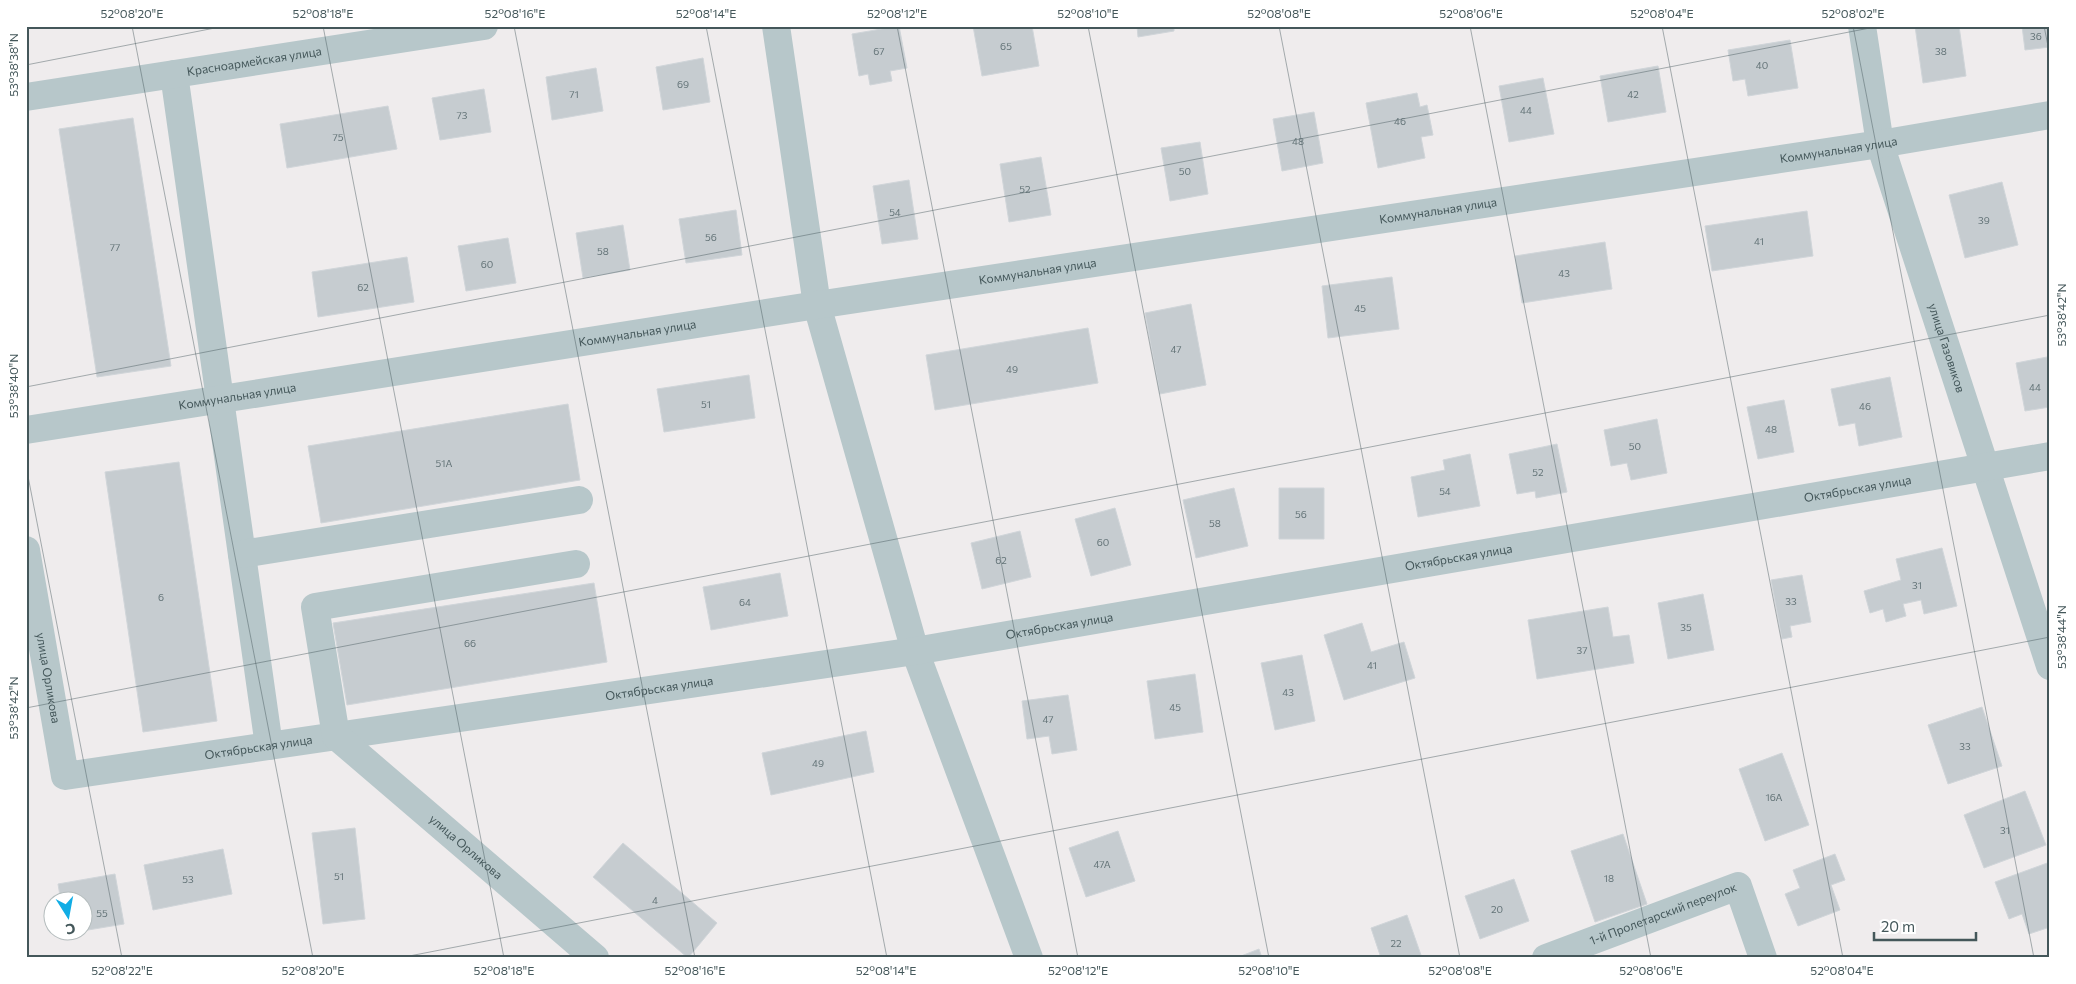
<svg xmlns="http://www.w3.org/2000/svg" width="2076" height="984" font-family="Commissioner,sans-serif">
<style>
.building{fill:#c6ccd0;stroke:#d0d5d9}
.lines{fill:none;stroke-linecap:round;stroke-linejoin:round}
.minor{stroke:#b7c7ca;stroke-width:28}
.ticks{fill:none;stroke:#44575a;stroke-width:1;stroke-opacity:0.45}
.labels{text-anchor:middle;stroke-width:5;stroke-linejoin:round;paint-order:stroke}
.number-label{font-size:10px;fill:#647478}
.street-label{font-size:12px;fill:#44575a;stroke:#fff}
.neatline{fill:none;stroke:#44575a;stroke-width:2}
.ticks-label{font-size:12px;text-anchor:middle;fill:#44575a}
</style>
<rect width="100%" height="100%" fill="#efeced"/>
<path class="building" d="M899,26L907,68L890,71L892,81L870,85L868,74L859,76L852,34Z
M973,26H1032L1039,66L982,76Z
M1137,26H1174V31L1138,37Z
M1915,26H1959L1966,76L1923,83Z
M2022,26H2050V47L2025,50Z
M1790,40L1798,88L1748,96L1745,79L1733,81L1728,50Z
M703,58L710,102L663,110L656,67Z
M1658,66L1666,112L1608,122L1600,76Z
M596,68L603,111L552,120L546,77Z
M1543,78L1554,134L1509,142L1499,86Z
M484,89L491,132L440,140L432,98Z
M1417,93L1420,107L1427,105L1433,135L1421,137L1425,158L1378,168L1366,103Z
M388,106L397,149L287,168L280,124Z
M1314,112L1323,163L1282,171L1273,119Z
M133,118L171,366L97,377L59,129Z
M1200,142L1208,194L1170,201L1161,148Z
M1041,157L1051,215L1009,222L1000,164Z
M909,180L918,239L882,244L873,186Z
M2002,182L2018,245L1965,258L1949,195Z
M736,210L742,255L686,263L679,219Z
M1807,211L1813,256L1712,271L1705,226Z
M623,225L630,270L583,278L576,233Z
M508,238L516,283L466,291L458,246Z
M1605,242L1612,289L1522,303L1515,256Z
M407,257L414,302L318,317L312,272Z
M1392,277L1399,329L1328,338L1322,286Z
M1191,304L1206,385L1160,394L1145,313Z
M1088,328L1098,383L935,410L926,355Z
M2047,357L2050,367V407L2025,411L2016,363Z
M749,375L755,418L664,432L657,389Z
M1890,377L1902,437L1859,446L1855,423L1839,426L1831,389Z
M1784,400L1794,452L1758,459L1747,407Z
M568,404L580,480L321,523L308,446Z
M1657,419L1667,473L1631,480L1627,463L1611,466L1604,430Z
M1557,444L1567,492L1536,498L1535,491L1517,494L1509,454Z
M1470,454L1480,506L1418,517L1411,477L1445,470L1443,460Z
M179,462L217,721L143,732L105,472Z
M1234,488L1248,546L1196,558L1183,500Z
M1279,488H1324V539H1279Z
M1115,508L1131,565L1091,576L1075,519Z
M1020,531L1031,577L982,589L971,543Z
M1942,548L1957,606L1924,614L1921,600L1903,604L1906,616L1886,622L1883,609L1870,613L1864,591L1901,580L1896,559Z
M780,573L788,616L711,630L703,587Z
M1802,575L1811,622L1790,626L1792,637L1782,639L1771,580Z
M594,583L607,662L347,705L333,623Z
M1703,594L1714,650L1668,659L1658,603Z
M1608,607L1613,637L1629,635L1634,663L1537,679L1528,620Z
M1362,623L1371,652L1404,642L1415,678L1344,700L1324,635Z
M1302,655L1315,721L1275,730L1261,663Z
M1195,674L1203,732L1155,739L1147,681Z
M1068,695L1077,750L1052,754L1049,736L1027,739L1022,701Z
M1982,707L2002,766L1948,784L1928,725Z
M866,731L874,772L771,795L762,753Z
M1782,753L1809,825L1765,841L1739,769Z
M2025,791L2046,845L1984,868L1964,815Z
M355,828L365,919L323,924L312,833Z
M1118,831L1135,881L1086,897L1069,848Z
M1623,834L1647,904L1595,922L1571,851Z
M623,843L717,923L688,958L593,877Z
M223,849L232,894L153,910L144,865Z
M1835,854L1845,880L1831,885L1840,910L1798,926L1785,894L1800,888L1793,870Z
M2050,862V927L2029,934L2022,914L2009,919L1995,882Z
M115,874L124,924L82,931V902H61L58,884Z
M1514,879L1529,921L1480,939L1465,896Z
M1407,915L1422,958H1381L1371,928Z
M1259,949L1262,958H1236Z"/>
<g class="lines">
<g class="minor">
<path d="M776,26L817,305L915,651L1029,958"/>
<path id="s1" d="M1862,26L1880,144L2050,666"/>
<path d="M174,74L269,746"/>
<path id="s2" d="M26,97L484,26"/>
<path id="s3" d="M26,430L817,305L1880,144L2050,115"/>
<path id="s4" d="M26,550L65,776L915,651L2050,456"/>
<path d="M242,554L579,500"/>
<path id="s5" d="M576,564L315,607L336,736L595,958"/>
<path id="s6" d="M1546,958L1738,886L1763,958"/>
</g>
</g>
<path class="ticks" d="M132,26L313,958M323,26L504,958M514,26L695,958M706,26L887,958M897,26L1078,958M1088,26L1269,958M1279,26L1460,958M1470,26L1651,958M1662,26L1843,958M1853,26L2034,958M2044,26L2050,56M26,65L225,26M26,387L1880,26M26,466L122,958M26,708L2050,315M399,958L2050,637"/>
<g class="labels">
<g class="number-label">
<text x="2036" y="40">36</text>
<text x="1006" y="50">65</text>
<text x="879" y="55">67</text>
<text x="1941" y="55">38</text>
<text x="1762" y="69">40</text>
<text x="683" y="88">69</text>
<text x="574" y="98">71</text>
<text x="1633" y="98">42</text>
<text x="1526" y="114">44</text>
<text x="462" y="119">73</text>
<text x="1400" y="125">46</text>
<text x="338" y="141">75</text>
<text x="1298" y="145">48</text>
<text x="1185" y="175">50</text>
<text x="1025" y="193">52</text>
<text x="895" y="216">54</text>
<text x="1984" y="224">39</text>
<text x="711" y="241">56</text>
<text x="1759" y="245">41</text>
<text x="115" y="251">77</text>
<text x="603" y="255">58</text>
<text x="487" y="268">60</text>
<text x="1564" y="277">43</text>
<text x="363" y="291">62</text>
<text x="1360" y="312">45</text>
<text x="1176" y="353">47</text>
<text x="1012" y="373">49</text>
<text x="2035" y="391">44</text>
<text x="706" y="408">51</text>
<text x="1865" y="410">46</text>
<text x="1771" y="433">48</text>
<text x="1635" y="450">50</text>
<text x="444" y="467">51А</text>
<text x="1538" y="476">52</text>
<text x="1445" y="495">54</text>
<text x="1301" y="518">56</text>
<text x="1215" y="527">58</text>
<text x="1103" y="546">60</text>
<text x="1001" y="564">62</text>
<text x="1917" y="589">31</text>
<text x="161" y="601">6</text>
<text x="1791" y="605">33</text>
<text x="745" y="606">64</text>
<text x="1686" y="631">35</text>
<text x="470" y="647">66</text>
<text x="1582" y="654">37</text>
<text x="1372" y="669">41</text>
<text x="1288" y="696">43</text>
<text x="1175" y="711">45</text>
<text x="1048" y="723">47</text>
<text x="1965" y="750">33</text>
<text x="818" y="767">49</text>
<text x="1774" y="801">16А</text>
<text x="2005" y="834">31</text>
<text x="1102" y="868">47А</text>
<text x="339" y="880">51</text>
<text x="1609" y="882">18</text>
<text x="188" y="883">53</text>
<text x="655" y="904">4</text>
<text x="1497" y="913">20</text>
<text x="102" y="917">55</text>
<text x="1396" y="947">22</text>
</g>
<g class="street-label">
<text dy="4" stroke="none"><textPath href="#s2" startOffset="231">Красноармейская улица</textPath></text>
<text dy="4" stroke="none"><textPath href="#s3" startOffset="1834">Коммунальная улица</textPath></text>
<text dy="4" stroke="none"><textPath href="#s3" startOffset="1429">Коммунальная улица</textPath></text>
<text dy="4" stroke="none"><textPath href="#s3" startOffset="1024">Коммунальная улица</textPath></text>
<text dy="4" stroke="none"><textPath href="#s3" startOffset="619">Коммунальная улица</textPath></text>
<text dy="4" stroke="none"><textPath href="#s1" startOffset="334">улица Газовиков</textPath></text>
<text dy="4" stroke="none"><textPath href="#s3" startOffset="214">Коммунальная улица</textPath></text>
<text dy="4" stroke="none"><textPath href="#s4" startOffset="2045">Октябрьская улица</textPath></text>
<text dy="4" stroke="none"><textPath href="#s4" startOffset="1640">Октябрьская улица</textPath></text>
<text dy="4" stroke="none"><textPath href="#s4" startOffset="1235">Октябрьская улица</textPath></text>
<text dy="4" stroke="none"><textPath href="#s4" startOffset="130">улица Орликова</textPath></text>
<text dy="4" stroke="none"><textPath href="#s4" startOffset="830">Октябрьская улица</textPath></text>
<text dy="4" stroke="none"><textPath href="#s4" startOffset="425">Октябрьская улица</textPath></text>
<text dy="4" stroke="none"><textPath href="#s5" startOffset="566">улица Орликова</textPath></text>
<text dy="4" stroke="none"><textPath href="#s6" startOffset="125">1-й Пролетарский переулок</textPath></text>
</g>
</g>
<rect width="2076" height="984" fill="none" stroke="#ffffff" stroke-width="55"/>
<g transform="translate(68 916) rotate(169)"><circle r="24" fill="#ffffff" stroke="#b4bcbd"/>
<path d="M0-4L9 19L0 12L-9 19Z" fill="#11ade5"/>
<text y="-8" font-size="14" font-weight="bold" text-anchor="middle" fill="#44575a">С</text>
</g>
<path d="M1874 932v8h102v-8" fill="none" stroke="#44575a" stroke-width="2.5"/>
<text x="1881" y="932" font-size="15" fill="#44575a" stroke="#ffffff" stroke-width="4" paint-order="stroke">20 m</text>
<rect x="28" y="28" width="2020" height="928" class="neatline"/>
<g class="ticks-label">
<text x="132" y="18">52°08'20"E</text>
<text x="323" y="18">52°08'18"E</text>
<text x="515" y="18">52°08'16"E</text>
<text x="706" y="18">52°08'14"E</text>
<text x="897" y="18">52°08'12"E</text>
<text x="1088" y="18">52°08'10"E</text>
<text x="1279" y="18">52°08'08"E</text>
<text x="1471" y="18">52°08'06"E</text>
<text x="1662" y="18">52°08'04"E</text>
<text x="1853" y="18">52°08'02"E</text>
<text transform="translate(14 65) rotate(-90)" y="4">53°38'38"N</text>
<text transform="translate(2062 315) rotate(-90)" y="4">53°38'42"N</text>
<text transform="translate(14 386) rotate(-90)" y="4">53°38'40"N</text>
<text transform="translate(2062 637) rotate(-90)" y="4">53°38'44"N</text>
<text transform="translate(14 708) rotate(-90)" y="4">53°38'42"N</text>
<text x="122" y="975">52°08'22"E</text>
<text x="313" y="975">52°08'20"E</text>
<text x="504" y="975">52°08'18"E</text>
<text x="695" y="975">52°08'16"E</text>
<text x="886" y="975">52°08'14"E</text>
<text x="1078" y="975">52°08'12"E</text>
<text x="1269" y="975">52°08'10"E</text>
<text x="1460" y="975">52°08'08"E</text>
<text x="1651" y="975">52°08'06"E</text>
<text x="1842" y="975">52°08'04"E</text>
</g>
</svg>
